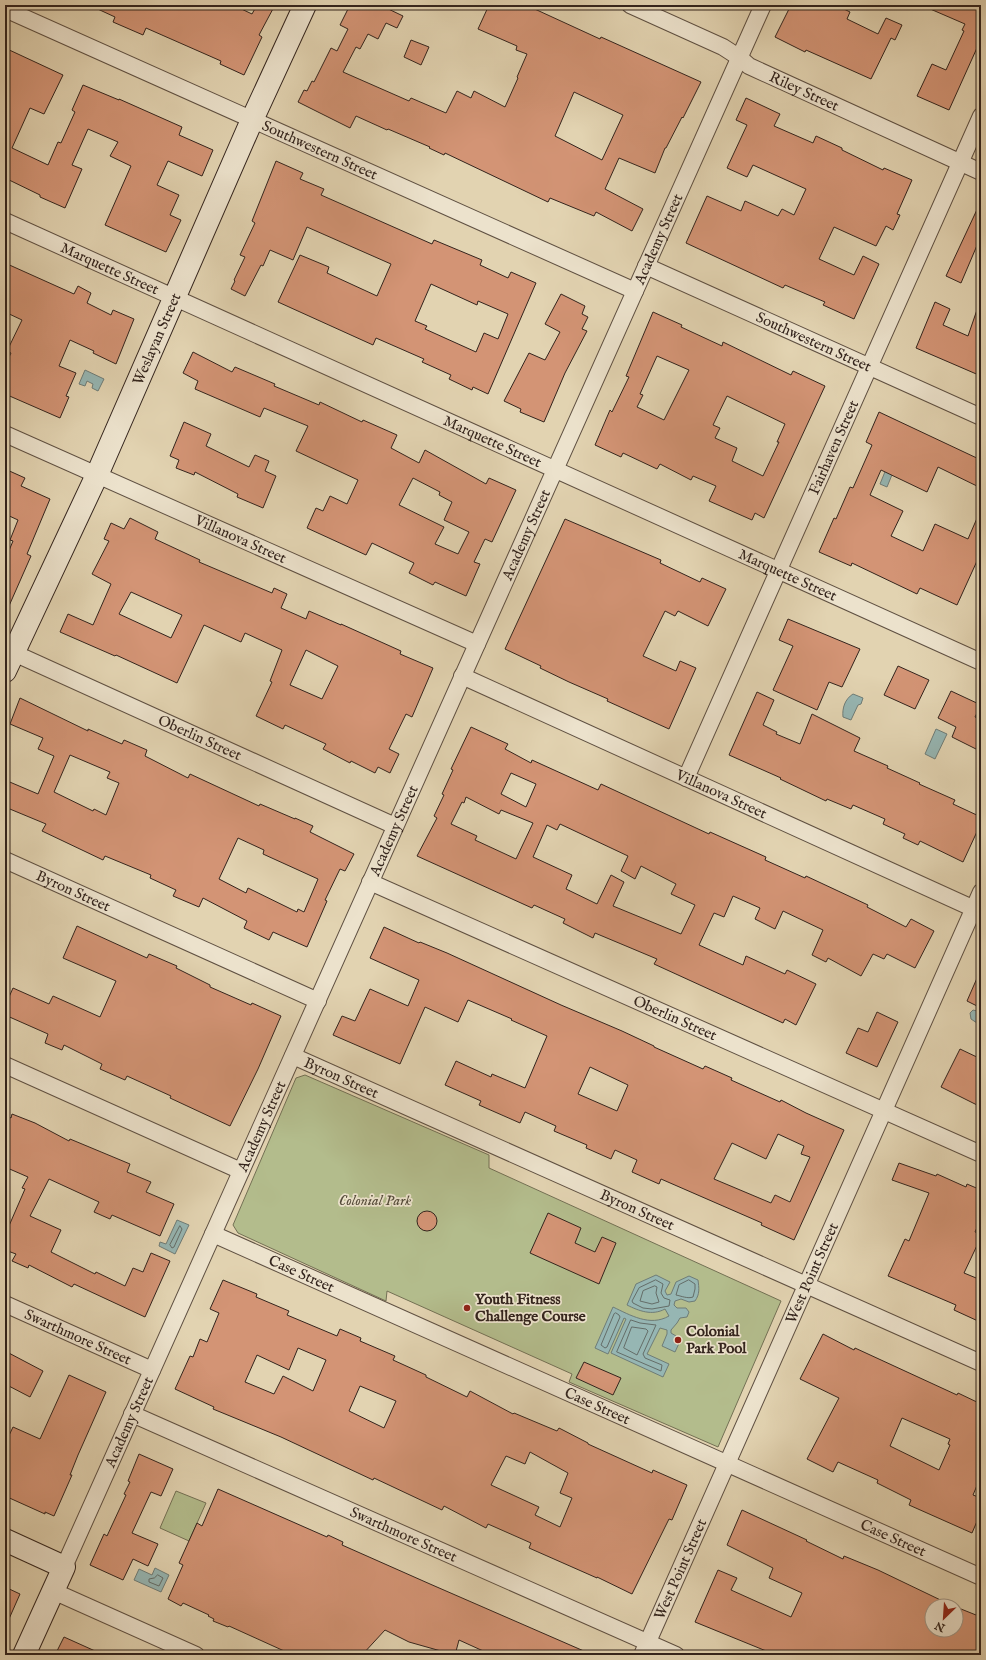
<svg xmlns="http://www.w3.org/2000/svg" width="986" height="1660" font-family="'IM FELL English',serif">
<style>
.green{fill:#b3bc8c;stroke:#737054}
.water{fill:#96b6b3;stroke:#6e7c77}
.lines{fill:none;stroke-linecap:round;stroke-linejoin:round}
.shore{stroke:#646d68;stroke-width:1}
.building{fill:#d39475;stroke:#33241d;fill-rule:evenodd}
.street-casing{stroke:#5f5042;stroke-width:18}
.secondary-casing{stroke:#33241d;stroke-width:24}
.street{stroke:#ece2cc;stroke-width:16}
.secondary{stroke:#ece2cc;stroke-width:22}
.poi-dot{fill:#8f2418;stroke:#ece2cc;stroke-width:1.5}
.labels{text-anchor:middle;stroke-width:3.5;stroke-linejoin:round;paint-order:stroke}
.street-label{font-size:15px;fill:#33241d;stroke:#ece2cc}
.park-label{font-size:15px;font-style:italic;fill:#534a39;stroke:#ece2cc}
.poi-label{font-size:15px;font-weight:bold;fill:#33241d;stroke:#ece2cc;text-anchor:start}
</style>
<rect width="100%" height="100%" fill="#e2d3b1"/>
<filter id="stains"><feTurbulence type="fractalNoise" baseFrequency=".005" numOctaves="4"/><feColorMatrix values="0 0 0 0 .2 0 0 0 0 .09 0 0 0 0 .02 0 0 0 .5 -.17"/></filter>
<radialGradient id="worn" r=".72"><stop offset=".6" stop-color="#630" stop-opacity="0"/><stop offset="1" stop-color="#630" stop-opacity=".3"/></radialGradient>
<path class="green" d="M305,1075L489,1155V1168L781,1301L718,1447L569,1382L572,1374L387,1291L386,1301L238,1233L233,1225L296,1078Z
M176,1491L206,1503L189,1541L160,1528Z"/>
<path class="water" d="M85,370L104,379L98,391L92,388L93,384L87,381L85,386L79,384Z
M893,452L900,455L887,487L880,484Z
M853,694L863,698L861,704L858,705L851,720L843,717C842,708 845,699 853,694Z
M936,729L947,734L935,759L925,754Z
M973,1010L977,1011L981,1013V1024L977,1023L971,1019L970,1013Z
M177,1220L189,1225L175,1254L159,1246L160,1242L166,1244Z
M656,1275L670,1282L665,1291L667,1295L671,1294L676,1282L689,1276L698,1280C699,1288 700,1294 695,1301L689,1302L681,1299L675,1301L674,1305L677,1308H686L689,1312L687,1317L680,1318L677,1323L671,1330V1333L681,1339L675,1352L662,1346L667,1334V1330L660,1328L647,1354L669,1364L663,1377L611,1353L626,1319L624,1318L608,1354L595,1348L613,1307C630,1315 650,1327 669,1316L665,1309C652,1316 639,1311 627,1305L636,1284Z
M155,1568L169,1575L161,1592L134,1580L139,1569L152,1575Z"/>
<g class="lines">
<path class="shore" d="M180,1226L182,1229L174,1247L172,1248L170,1245Z
M656,1280L663,1284L661,1293L664,1298L670,1300L669,1306L652,1309L643,1308L633,1303L632,1301L639,1288Z
M689,1280L695,1284V1289L693,1297C688,1299 681,1296 676,1295L679,1285Z
M655,1286L657,1287L656,1293L659,1302L652,1304L640,1301L643,1291Z
M616,1313L619,1315L620,1317L607,1347L605,1348L601,1345L614,1314Z
M631,1320L640,1323L656,1325L643,1354L645,1358L662,1365L661,1371L617,1352Z
M632,1327L646,1329L648,1331L637,1355L624,1348Z
M158,1575L163,1578L159,1586L149,1582V1579L154,1578Z"/>
</g>
<path class="building" d="M89,5H233L252,14L257,5H275L259,35L262,37L244,75L220,64L221,61L146,28L143,35L113,22L115,17Z
M350,5H380L403,16L397,28L386,23L378,39L368,34L360,49L356,47L343,72L409,101L411,98L446,113L457,91L471,98L474,91L505,107L518,78L517,77L527,54L516,50L517,46L478,29L489,5H526L600,39L601,37L701,82L683,118L682,117L666,148H665L655,173L619,158L605,189L643,209L632,231L596,212L594,216L550,198L548,202L445,153L444,155L429,148L430,147L388,129L387,130L356,116L350,128L298,102L304,90L307,91L312,81L314,82L331,48L337,51L348,29L340,25ZM574,92L623,115L602,160L555,136Z
M791,5H836L850,12L847,19L878,34L886,18L902,25L895,40L891,38L871,79L806,50L805,52L775,37Z
M921,5H981V39L949,110L917,96L932,64L946,70L964,31L962,30L965,24Z
M411,40L429,47L421,65L404,57Z
M5,48L63,75L44,114L30,108L12,148L48,165L58,142L61,143L75,112L72,110L83,85L119,100V99L182,127L179,135L213,150L202,176L168,161L157,185L179,195L170,215L181,220L166,252L105,225L131,166L110,156L118,142L88,129L72,165L82,169L65,208L40,197V195L5,178Z
M746,98L780,114L774,126L813,143L816,136L842,148V150L883,170L884,168L912,180L897,214L900,215L893,230L886,226L876,246L834,227L819,259L854,275L863,256L879,264L854,319L823,305L825,302L785,285L783,288L686,243L707,196L741,211L745,201L778,216L782,209L794,215L806,189L753,165L747,177L727,168L747,125L736,120Z
M276,161L303,173L300,179L324,189L321,195L432,244L434,240L482,260L480,265L508,278L511,272L536,283L488,394L473,387L472,390L449,379L451,375L422,362L424,359L376,338L373,345L278,302L300,255L329,267L327,273L377,296L391,264L307,227L293,260L270,250L263,266L261,265L245,296L231,289L235,281L234,280L245,257L240,255L255,223L252,221ZM431,284L477,305L478,301L508,314L498,339L484,333L476,352L425,329L427,326L415,321Z
M981,201V236L961,283L946,276Z
M5,263L74,294L78,286L91,293L87,303L111,315L113,310L134,319L116,364L93,353L94,351L70,340L59,366L76,373L66,396L69,397L60,418L5,394V365L11,353L7,351L22,320L5,312Z
M561,294L585,306L582,314L588,317L582,329L587,331L565,373L544,422L520,412L521,409L504,401L529,353L545,360L560,332L545,324Z
M935,302L950,309L943,325L968,336L979,304H981V376L916,348Z
M653,312L682,325L681,327L722,346L723,342L791,375L793,371L825,386L764,518L755,513L752,520L709,501L716,486L693,476L691,480L660,464L657,469L623,453L621,457L595,445L610,410L612,412L629,377L626,376ZM657,356L689,370L664,420L637,407L643,395L640,394ZM727,396L785,424L777,442H779L763,476L732,461L737,448L715,438L720,428L713,425Z
M193,352L232,372L235,367L275,384L274,386L319,405L320,402L362,422L363,420L397,435L391,448L419,463L425,450L486,484L489,478L516,490L492,542L485,539L474,562L480,564L466,596L435,582L433,585L409,573L414,563L372,543L366,555L307,528L316,508L323,511L330,496L347,504L358,480L296,451L308,426L264,408L260,417L195,389L198,381L183,373ZM413,478L440,492L439,495L452,502L444,520L469,532L458,554L435,544L444,527L399,505Z
M879,412L981,460V488L938,467L927,492L881,470L870,495L903,511L891,536L923,551L935,524L968,539L981,509V563L977,561L957,605L920,588L917,594L852,563L851,566L819,552L834,518L836,519L850,487L853,488L872,445L866,442Z
M184,422L211,434L206,446L249,467L255,455L269,461L265,471L276,476L263,508L237,497L238,494L195,472L194,475L176,468L179,460L170,456Z
M5,469L25,478L21,486L50,499L27,554L31,556L5,615V560L13,541L10,540L18,520L5,514Z
M130,518L158,532L155,539L200,560L199,562L272,593L274,588L287,594L281,608L306,619L309,611L341,625V624L401,651L400,654L433,668L412,717L406,714L389,749L399,754L390,773L378,767L375,773L351,761L350,763L323,749L326,744L285,725L283,729L256,716L272,682L270,681L282,650L245,633L241,642L204,625L177,683L116,655L115,656L60,632L68,614L93,625L111,584L92,574L109,541L104,539L111,523L124,529ZM131,592L182,615L171,638L119,614ZM306,650L338,666L322,699L290,685Z
M565,519L661,560L660,563L700,582L702,578L726,589L708,626L678,611L675,616L665,611L643,656L676,671L680,661L696,668L669,729L607,701L608,699L569,682L540,668L541,666L505,649Z
M788,619L860,649L842,687L829,682L817,710L773,690L793,646L779,640Z
M898,666L929,680L915,709L884,695Z
M951,691L981,705L975,717L981,720V739L976,749L952,737L956,727L938,718Z
M757,692L774,700L763,725L777,732L776,734L800,744L812,714L860,738L854,751L888,766L887,768L920,783L919,784L955,800L953,804L981,817V823L963,862L920,841L918,845L903,838L905,834L883,824L885,819L853,805L851,809L827,799L826,801L780,779L781,778L729,755Z
M20,698L88,731V729L122,744L124,740L147,750L145,756L188,778L190,774L259,806L260,804L295,819V818L313,826L310,832L354,854L345,871L340,869L325,900L327,901L307,947L273,932L269,940L244,928L247,921L203,898L199,907L173,896L176,890L150,878L151,875L105,856L103,860L42,831L46,824L5,807V780L38,794L54,756L38,749L43,738L10,724ZM70,755L110,772L107,778L119,783L106,815L94,809L93,811L54,792ZM238,838L264,850L263,854L318,879L304,912L298,909L297,912L248,888L246,893L219,879Z
M471,727L508,744L505,749L531,763L532,760L598,790L601,784L709,834L710,832L766,857L765,860L805,878L806,876L868,905L867,907L906,927L911,919L934,931L915,968L887,954L884,959L873,954L861,976L828,958L826,962L812,955L823,930L783,911L775,929L755,919L760,908L733,896L724,917L714,913L699,945L743,965L746,956L785,974L787,970L816,984L796,1025L785,1019L783,1023L654,964L657,959L595,933L593,938L563,923L565,919L534,905L532,908L417,856L437,818L434,816L444,795L442,794L453,770L451,769ZM511,773L536,784L526,807L501,794ZM466,797L499,814L501,810L533,823L516,859L475,840L477,836L451,824L462,802L464,803ZM560,824L628,856L621,871L635,879L641,866L676,884L671,894L695,905L681,934L613,906L624,882L611,875L597,904L566,889L572,875L533,857L547,825L557,830Z
M77,926L147,958L149,954L177,966L176,968L210,985V987L251,1005L252,1003L281,1016L258,1069L230,1126L170,1098L171,1096L127,1076L125,1080L100,1069L102,1064L64,1045L62,1050L45,1043L48,1034L5,1015V1006L13,988L49,1004L53,996L100,1017L116,981L63,958Z
M384,927L419,943L420,942L447,953L561,1005L622,1031L654,1046V1047L703,1069L705,1066L732,1078L731,1080L780,1102L781,1100L806,1113L844,1130L794,1240L761,1225L762,1223L661,1179L659,1184L632,1172L637,1160L615,1150L611,1159L586,1148L587,1145L554,1131L556,1126L525,1112L520,1123L479,1105L481,1101L445,1085L456,1061L491,1077L492,1074L525,1088L547,1036L511,1020L512,1019L468,1000L458,1022L425,1007L400,1064L333,1035L342,1016L355,1021L370,989L408,1006L419,980L370,958ZM590,1067L628,1085L617,1111L578,1094ZM778,1134L804,1146L801,1154L810,1157L790,1202L775,1195L771,1203L714,1179L732,1143L766,1159Z
M981,969V1008L967,1001Z
M877,1012L898,1022L877,1067L846,1053L858,1028L868,1032Z
M960,1049L981,1059V1107L941,1087Z
M12,1114L35,1123L69,1141L70,1139L130,1164L127,1172L151,1182L146,1192L174,1204L160,1236L112,1215L110,1219L94,1212L99,1202L49,1179L30,1216L61,1230L51,1252L95,1274L96,1272L125,1286L133,1268L143,1272L151,1253L170,1261L145,1317L74,1284L72,1287L29,1265L28,1268L12,1261L16,1254L5,1250V1235L25,1189L22,1188L28,1177L5,1167V1115L11,1118Z
M899,1163L936,1176L937,1174L966,1187L967,1184L981,1190V1219L975,1232L981,1234V1237L964,1273L981,1280V1314L978,1321L954,1310L956,1305L888,1276L905,1239L909,1241L929,1193L892,1180Z
M417 1221a10 10 0 1 1 20 0a10 10 0 1 1-20 0Z
M548,1213L581,1228L575,1243L595,1252L602,1237L616,1243L599,1284L530,1253Z
M223,1280L257,1294L256,1297L289,1311L287,1315L337,1336L340,1329L361,1338L360,1341L395,1356L393,1360L426,1375V1377L467,1397L470,1391L513,1414L514,1413L557,1431L559,1428L588,1443V1444L652,1473L653,1470L687,1485L672,1520L669,1519L632,1594L597,1577V1578L529,1548L531,1543L488,1524L486,1528L444,1506L442,1510L374,1478L373,1480L281,1437L213,1409L214,1407L175,1389L190,1356L193,1357L200,1339L207,1342L219,1313L210,1309ZM298,1348L326,1360L313,1391L283,1376L274,1394L245,1382L257,1355L289,1370ZM360,1386L396,1401L384,1428L349,1411ZM530,1452L568,1473L560,1493L572,1498L560,1527L535,1515L539,1507L491,1485L506,1456L525,1464Z
M823,1334L854,1350L855,1348L957,1395L958,1393L981,1404V1476L973,1495L981,1498V1512L972,1533L909,1505L911,1500L877,1483L878,1480L838,1462L833,1472L807,1459L839,1398L800,1379ZM902,1418L950,1439L948,1444L950,1445L939,1470L890,1446Z
M5,1351L43,1371L30,1397L5,1384Z
M584,1362L621,1378L613,1395L576,1378Z
M69,1375L106,1392L78,1455L70,1475H72L54,1516L45,1512V1514L5,1496V1444L13,1427L40,1439Z
M139,1454L173,1469L161,1496L151,1492L132,1533L158,1544L148,1566L133,1559L123,1580L90,1565L104,1534L107,1536L126,1495L124,1494L130,1482L128,1481Z
M218,1489L327,1537L328,1535L343,1542L342,1545L430,1584L593,1655H492L459,1640L455,1655L409,1642L385,1630L362,1655H293L229,1626L228,1627L213,1621L214,1619L208,1616L209,1615L183,1603L181,1606L168,1599L183,1565L179,1563L197,1523L202,1526Z
M742,1510L807,1540L806,1541L843,1559L844,1556L878,1570L953,1606H932V1630H956V1607L981,1617V1655H776L695,1622L718,1570L737,1578L731,1590L791,1617L802,1593L769,1578L773,1568L727,1545Z
M5,1587L20,1594L5,1628Z
M64,1637L104,1655H55Z"/>
<g class="lines">
<g class="street-casing">
<g id="street">
<path id="s1" d="M630,5L723,47L740,58L749,66L981,172"/>
<path id="s2" d="M5,9L635,291"/>
<path id="s3" d="M5,221L981,662"/>
<path id="s4" d="M646,266L981,417"/>
<path id="s5" d="M5,434L477,644"/>
<path id="s6" d="M5,649L395,826"/>
<path id="s7" d="M462,676L981,912"/>
<path id="s8" d="M686,778L981,116"/>
<path id="s9" d="M5,860L318,1001"/>
<path id="s10" d="M370,882L981,1154"/>
<path id="s11" d="M293,1056L981,1363"/>
<path d="M5,1065L241,1171"/>
<path id="s12" d="M213,1234L981,1577"/>
<path id="s13" d="M5,1304L152,1370"/>
<path id="s14" d="M132,1414L676,1655"/>
<path id="s15" d="M64,1567L763,5"/>
<path d="M53,1591L196,1655"/>
<path id="s16" d="M642,1655L981,892"/>
</g>
</g>
<g class="secondary-casing">
<g id="secondary">
<path id="s17" d="M5,671L97,475L252,120L305,5"/>
<path d="M5,1540L64,1567L24,1655"/>
</g>
</g>
<use href="#street" class="street"/>
<use href="#secondary" class="secondary"/>
</g>
<g class="poi-dot">
<circle cx="467" cy="1308" r="4"/>
<circle cx="678" cy="1340" r="4"/>
</g>
<g class="labels">
<g class="street-label">
<text dy="5" stroke="none"><textPath href="#s1" startOffset="195">Riley Street</textPath></text>
<text dy="5" stroke="none"><textPath href="#s2" startOffset="345">Southwestern Street</textPath></text>
<text dy="5" stroke="none"><textPath href="#s15" startOffset="1455">Academy Street</textPath></text>
<text dy="5" stroke="none"><textPath href="#s3" startOffset="115">Marquette Street</textPath></text>
<text dy="5" stroke="none"><textPath href="#s17" startOffset="365">Weslayan Street</textPath></text>
<text dy="5" stroke="none"><textPath href="#s4" startOffset="184">Southwestern Street</textPath></text>
<text dy="5" stroke="none"><textPath href="#s3" startOffset="535">Marquette Street</textPath></text>
<text dy="5" stroke="none"><textPath href="#s8" startOffset="362">Fairhaven Street</textPath></text>
<text dy="5" stroke="none"><textPath href="#s15" startOffset="1131">Academy Street</textPath></text>
<text dy="5" stroke="none"><textPath href="#s5" startOffset="258">Villanova Street</textPath></text>
<text dy="5" stroke="none"><textPath href="#s3" startOffset="859">Marquette Street</textPath></text>
<text dy="5" stroke="none"><textPath href="#s6" startOffset="214">Oberlin Street</textPath></text>
<text dy="5" stroke="none"><textPath href="#s7" startOffset="285">Villanova Street</textPath></text>
<text dy="5" stroke="none"><textPath href="#s15" startOffset="807">Academy Street</textPath></text>
<text dy="5" stroke="none"><textPath href="#s9" startOffset="75">Byron Street</textPath></text>
<text dy="5" stroke="none"><textPath href="#s10" startOffset="334">Oberlin Street</textPath></text>
<text dy="5" stroke="none"><textPath href="#s11" startOffset="53">Byron Street</textPath></text>
<text dy="5" stroke="none"><textPath href="#s15" startOffset="483">Academy Street</textPath></text>
<text dy="5" stroke="none"><textPath href="#s11" startOffset="377">Byron Street</textPath></text>
<text dy="5" stroke="none"><textPath href="#s12" startOffset="97">Case Street</textPath></text>
<text dy="5" stroke="none"><textPath href="#s16" startOffset="418">West Point Street</textPath></text>
<text dy="5" stroke="none"><textPath href="#s13" startOffset="80">Swarthmore Street</textPath></text>
<text dy="5" stroke="none"><textPath href="#s12" startOffset="421">Case Street</textPath></text>
<text dy="5" stroke="none"><textPath href="#s15" startOffset="159">Academy Street</textPath></text>
<text dy="5" stroke="none"><textPath href="#s14" startOffset="297">Swarthmore Street</textPath></text>
<text dy="5" stroke="none"><textPath href="#s12" startOffset="745">Case Street</textPath></text>
<text dy="5" stroke="none"><textPath href="#s16" startOffset="94">West Point Street</textPath></text>
</g>
<g class="park-label">
<text x="375" y="1205">Colonial Park</text>
</g>
<g class="poi-label">
<text x="475" y="1304">Youth Fitness<tspan x="475" dy="17">Challenge Course</tspan></text>
<text x="686" y="1336">Colonial<tspan x="686" dy="17">Park Pool</tspan></text>
</g>
</g>
<rect width="986" height="1660" fill="none" stroke="#e2d3b1" stroke-width="20"/>
<rect x="6" y="6" width="974" height="1648" fill="none" stroke="#33241d" stroke-width="2"/>
<rect x="10" y="10" width="966" height="1640" fill="none" stroke="#33241d"/>
<g transform="translate(944 1618) rotate(205)"><circle r="19" fill="#ece2cc" stroke="#a29686"/>
<path d="M0-3L7 15L0 10L-7 15Z" fill="#8f2418"/>
<text y="-6" font-size="11" font-weight="bold" text-anchor="middle" fill="#33241d">N</text>
</g>
<rect width="100%" height="100%" filter="url(#stains)"/>
<rect width="100%" height="100%" fill="url(#worn)"/>
</svg>
